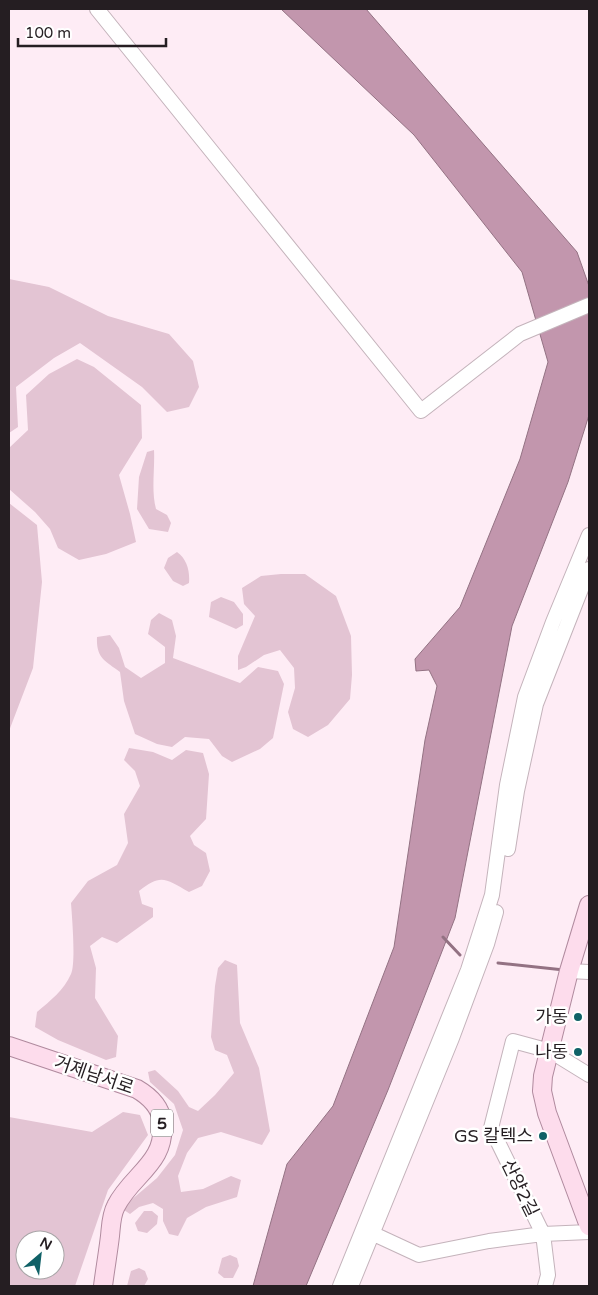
<svg xmlns="http://www.w3.org/2000/svg" width="598" height="1295" font-family="'Varela Round','Noto Sans KR',sans-serif">
<style>
.green{fill:#e3c4d3;fill-rule:evenodd}
.water{fill:#c296ad;stroke:#937283}
.lines{fill:none;stroke-linecap:round;stroke-linejoin:round}
.stream{stroke:#937283;stroke-width:3}
.minor-casing{stroke:#c4b3bb;stroke-width:16}
.major-casing{stroke:#b08a9e;stroke-width:20}
.minor{stroke:#fff;stroke-width:14}
.major{stroke:#fddcec;stroke-width:18}
.poi-dot{fill:#106167;stroke:#fff;stroke-width:2}
.labels{text-anchor:middle;stroke-width:5;stroke-linejoin:round;paint-order:stroke}
.shield{fill:#fff;stroke:#666264;stroke-width:1}
.shield-label{font-size:16px;font-weight:bold;fill:#251e22}
.poi-label{font-size:18px;fill:#251e22;stroke:#fff;text-anchor:end}
.street-label{font-size:18px;fill:#251e22;stroke:#fff}
</style>
<rect width="100%" height="100%" fill="#feecf5"/>
<path class="green" d="M9,279L49,287L108,316L169,334L193,361L199,387L189,407L167,412L142,387L80,343L54,358L16,387L18,427L9,433Z
M77,359L94,367L141,405L142,438L119,475L130,514L136,542L106,554L79,560L58,548L50,529L35,512L9,489V448L28,430L26,395L49,374Z
M154,450C155,469 151,491 156,509L167,515L171,523L168,532L149,529L137,509L139,477L147,452Z
M9,503L37,525L42,582L33,668L9,731Z
M177,552C187,559 190,571 189,583L183,586L173,581L164,568L168,558Z
M281,574H305L336,596L351,636L352,675L350,699L328,725L308,737L293,729L288,712L295,688L294,668L280,650L264,655L246,667L238,670V656L255,616L244,604L242,588L261,576Z
M221,597L234,602L243,614V625L236,629L209,617L211,602Z
M159,613L172,620L176,636L173,658L240,683L258,667L278,671L284,684L273,738L260,749L232,762L222,756L209,739L185,737L172,747L157,744L135,734L124,701L120,672C105,661 96,658 97,637L110,635L119,648L125,667L141,678L165,663V647L148,634L151,620Z
M129,748L153,752L172,760L186,750L203,753L209,774L206,819L190,836L194,845L206,853L210,871L202,886L189,892C166,879 161,873 139,891L142,904L153,908V917L117,943L102,937L90,946L96,968L95,998L118,1036L116,1057L106,1060L58,1040L35,1027L37,1012C50,1001 64,990 71,974C76,963 72,917 71,903L88,881L117,865L128,843L124,814L140,786L135,771L124,760Z
M225,960L237,965L240,1023L259,1068L270,1131L262,1145L221,1132L198,1138L187,1153L178,1176L181,1192L203,1189L231,1176L241,1180L237,1197L206,1207L187,1218L178,1236L169,1234L163,1221V1209L153,1203L139,1207L130,1214L124,1210L130,1201L157,1178L175,1155L183,1130L174,1104L150,1082L148,1072L155,1070L178,1091L189,1107L198,1111L215,1095L234,1073L227,1055L215,1050L211,1037L215,986L218,968Z
M123,1112L140,1115L148,1135L108,1190L75,1286H9V1117L92,1132ZM25,1240H55V1270H25Z
M144,1211H152L158,1216L157,1224L147,1233L138,1231L135,1223Z
M230,1255L237,1258L239,1266L233,1278H224L218,1273L222,1258Z
M139,1268L145,1271L148,1279L144,1286H127L131,1271Z"/>
<path class="water" d="M281,9H366L577,252L589,286V415L568,482L512,626L455,918L388,1090L306,1286H253L287,1164L333,1106L394,947L425,740L437,686L429,670L416,671L415,659L460,607L520,459L548,362L522,272L414,135Z"/>
<g class="lines">
<path class="stream" d="M443,937L460,955
M498,963L564,970"/>
<g class="minor-casing">
<path id="minor" d="M97,9L421,411L520,334L589,305
M508,849L517,791L536,704L589,569
M569,971L589,972
M365,1230L419,1255L489,1241L543,1234L589,1232
M340,1286L468,970L492,895L507,785L525,697L553,622L589,535
M351,1286L452,1038L487,944L496,912
M545,1286L548,1275L543,1234L491,1128L513,1041L550,1051L589,1075"/>
</g>
<g class="major-casing">
<path id="major" d="M589,905L569,971L543,1076L542,1091L547,1113L589,1226
M9,1046L137,1089C149,1096 160,1106 162,1121C167,1163 132,1174 116,1206C111,1215 111,1227 110,1236C108,1253 105,1270 103,1286"/>
</g>
<use href="#minor" class="minor"/>
<use href="#major" class="major"/>
</g>
<g class="poi-dot">
<circle cx="578" cy="1017" r="5"/>
<circle cx="578" cy="1052" r="5"/>
<circle cx="543" cy="1136" r="5"/>
</g>
<g class="labels">
<rect class="shield" x="151" y="1109.5" width="22" height="27" rx="4"/>
<g class="shield-label">
<text x="162" y="1129">5</text>
</g>
<g class="poi-label">
<text x="568" y="1023">가동</text>
<text x="568" y="1058">나동</text>
<text x="533" y="1142">GS 칼텍스</text>
</g>
<g class="street-label">
<text transform="translate(94 1075) rotate(19)" y="6">거제남서로</text>
<text transform="translate(520 1188) rotate(64)" y="6">산양2길</text>
</g>
</g>
<rect width="598" height="1295" fill="none" stroke="#251e22" stroke-width="20"/>
<g transform="translate(40 1255) rotate(28)"><circle r="24" fill="#ffffff" stroke="#a8a5a7"/>
<path d="M0-4L9 19L0 12L-9 19Z" fill="#106167"/>
<text y="-8" font-size="14" font-weight="bold" text-anchor="middle" fill="#251e22">N</text>
</g>
<path d="M18 38v8h148v-8" fill="none" stroke="#251e22" stroke-width="2.5"/>
<text x="25" y="38" font-size="15" fill="#251e22" stroke="#ffffff" stroke-width="4" paint-order="stroke">100 m</text>
</svg>
